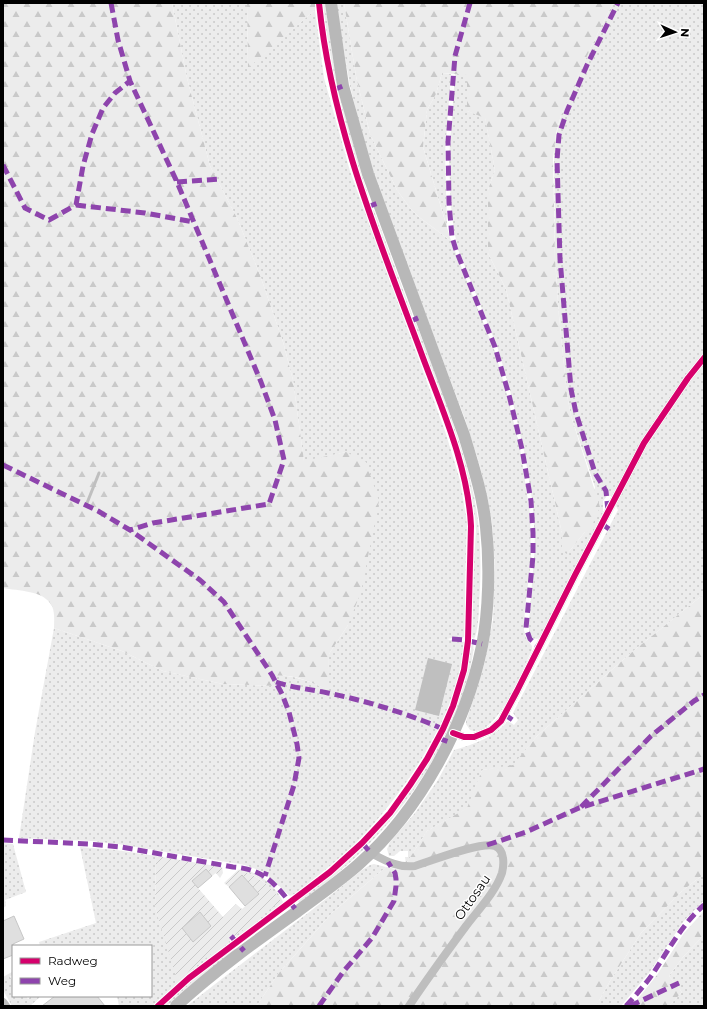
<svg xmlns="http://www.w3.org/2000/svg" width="707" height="1009" font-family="Montserrat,sans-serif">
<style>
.grass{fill:url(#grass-dots)}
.forest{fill:url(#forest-firs)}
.garden{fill:url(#garden-furrows)}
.water{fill:#bfbfbf}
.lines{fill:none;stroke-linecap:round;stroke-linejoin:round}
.stream{stroke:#bfbfbf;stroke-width:3}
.building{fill:#dfdfdf;stroke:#c7c7c7}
.minor{stroke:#bebebe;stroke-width:8}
.secondary{stroke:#b8b8b8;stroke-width:12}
.quiet{stroke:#8e44ad;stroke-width:5;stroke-dasharray:10 5;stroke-linecap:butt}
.cycleway-casing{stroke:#fff;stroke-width:8}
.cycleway{stroke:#d6006c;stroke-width:6}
.labels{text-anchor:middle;stroke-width:3;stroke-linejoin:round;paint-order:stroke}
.street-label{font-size:13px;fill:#000;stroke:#fff}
</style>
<defs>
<pattern id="grass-dots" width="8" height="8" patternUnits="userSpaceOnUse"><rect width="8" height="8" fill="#ececec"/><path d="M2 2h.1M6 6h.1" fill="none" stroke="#c9c9c9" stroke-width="1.8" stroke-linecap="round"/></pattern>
<pattern id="forest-firs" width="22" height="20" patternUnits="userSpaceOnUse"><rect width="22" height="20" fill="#ececec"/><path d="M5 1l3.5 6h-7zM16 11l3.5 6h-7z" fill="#c9c9c9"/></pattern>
<pattern id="garden-furrows" width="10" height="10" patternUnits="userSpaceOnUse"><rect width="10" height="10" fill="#ececec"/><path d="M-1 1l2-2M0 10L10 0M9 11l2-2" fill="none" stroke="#c9c9c9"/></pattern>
</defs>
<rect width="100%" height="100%" fill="#fff"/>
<path class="grass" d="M172,3H247L248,67L315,10L324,78L350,171L445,431L460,480L467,522L465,583V637L452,638L447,639L458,642H465C464,651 463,660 461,669C460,676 457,683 455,689C437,743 395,804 355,844C337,861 316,877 297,893L290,896L264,872L245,865L118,844L92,841L19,838L35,732L54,628L122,651L163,671L223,684L275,686L270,675C295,675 305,680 327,689L329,654L348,625L346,452L304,462L293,380L283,342L260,275L237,218L210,166L187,78Z
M322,3H325L336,80L335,84L333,82Z
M336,3H344L356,76L370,134L397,190L410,208L419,217L451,241L495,352L505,387L520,448L530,514L531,561L525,607L524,630L526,638L532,646V650C523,668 496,740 470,730L466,724V721L477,689L485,661L493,620L495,569L492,522L488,501L479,463L465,419L400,247L373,172L357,114L350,86Z
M613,3H704V594L632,652L537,736L513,766L482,770L468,808L427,831L406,864L405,857H408V851H400L394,856H389L387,849L390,842L415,813L438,780L454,750C475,744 494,737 508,721L514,725L518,720L513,713L618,510L611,496H607L603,501V512L540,637L537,639L532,638L529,632V622L535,545L533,506L525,455L510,390L498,349L459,252L454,231L451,206L449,159L455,74H467V111L485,117L495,170L488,190V253L506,289L562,533V546L567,554L585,532L595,487L571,416L567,395L559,316L555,259L554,145L561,115L574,85L592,45Z
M442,73L451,74L445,152L447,227L423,147L427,110L436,94Z
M337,90L339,91L362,176L369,198V201L366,198L351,151Z
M372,210H374L412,314V316L410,315Z
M414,322L416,323C435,374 458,430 471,483C481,522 482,564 479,604C479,612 478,633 474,639L472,637L473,574L476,530L475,518L469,485L457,446L413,324Z
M473,644C477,655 452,734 442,738L459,693L467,666L470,647Z
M441,741L442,743C409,808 359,861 299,903L298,901L301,898L360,850L389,818L413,787Z
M3,843L13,844L26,892L5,900L6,906L3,908Z
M80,847L116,850L156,856L155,907L178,979L229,940L231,943L181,981L153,1006H119L117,996H151V946H40L39,942L96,923Z
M374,864L386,867L332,913L278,974L258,1004L255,1006H187C245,960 305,917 362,870L370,865Z
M238,870C255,868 276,886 283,902L282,905L237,938L235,935L280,901C267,884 259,875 238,870Z
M704,874V900L683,922L649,973L621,1006H596L610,981L641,933L682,891Z
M704,935V1006H669L682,992L669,976L683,957Z
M233,948H235L236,950L167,1006H162L204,970Z
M12,972L13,974L10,977L13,981V996H26L28,999L31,996H41L30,1006H12L3,990V977Z"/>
<path class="forest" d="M3,3H172L187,78L210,166L237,218L260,275L283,342L293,380L304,461L346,452L366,462L379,501L361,592L348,625L329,654L328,690C306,680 294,674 270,676L276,686L223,684L163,671L122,651L54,628C54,621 55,613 52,606C44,590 18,591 3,588Z
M247,3H315V10L248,68Z
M344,3H613L592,45L561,115L556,133L553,158L555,259L559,316L567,395L571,416L600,507L590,530L585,532L567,554L564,552L562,546V533L506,289L488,253V190L495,170L485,118L467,111V75L442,73L436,94L427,110L423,147L451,241L419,217L410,208L397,190L370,134L356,76Z
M704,594V874L682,891L641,933L610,981L596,1006H255L258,1004L278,974L332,913L386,867L402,870L427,831L467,808L482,770L513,765L537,736L632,652Z
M704,911V935L683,957L669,976L682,992L669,1006H632L657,975L684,933Z"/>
<path class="garden" d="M156,856L222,867L223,873L220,878L216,873L212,876L206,869L192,881L223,917L236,904L242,909L259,894L242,875L229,887L224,883L238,870C256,874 270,885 281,901L177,980L155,907Z"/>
<path class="water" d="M428,658L452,664L439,716L415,710Z"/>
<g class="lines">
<path class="stream" d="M87,503L99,473"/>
</g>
<path class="building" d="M206,869L212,876L198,888L192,881Z
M242,875L259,894L245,906L229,887Z
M200,912L211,926L193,942L182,928Z
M14,916L24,939L13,944V955L3,959V921Z
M55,996H97L105,1006H42Z"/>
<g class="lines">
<path class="minor" d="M453,733L464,737H474L491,730L501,721L517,691L575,575L644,443L688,378L704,358
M371,853C386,861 398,868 415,866C431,861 481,841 495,846C505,850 504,865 502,873C495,893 478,910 466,926C446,953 427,979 409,1006
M3,1002L6,1006"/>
<path class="secondary" d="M176,1006C214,971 256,941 298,911C319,895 340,881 359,864C420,810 466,725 482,646C489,611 490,563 486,527C483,496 473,465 464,435L368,174L343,86L331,3"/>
<path class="quiet" d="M111,3L118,40L130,81L177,182L261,382L275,420L284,460L269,504L153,523L130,530
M470,3L455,56L448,142L449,203L452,237L456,250L495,347L509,395L522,449L531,501L533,533V556L526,628L530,639L539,647
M333,90L343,86
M3,165L25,208L49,220L76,205L83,166L92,134L103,108L115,93L130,81
M177,182L220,179
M76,205L145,213L194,222
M367,207L378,203
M409,322L420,317
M3,465L98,511L130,530L200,580L224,602L272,675L282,694L289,712L297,744L299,758L294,785L265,876
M608,511L606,491L595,473L576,413L571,389L560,259L557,160L559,135L567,111L587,65L618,3
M602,524L609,529
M452,639L465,640L482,644
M276,682C293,688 310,689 328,693C367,701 406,713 443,729
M504,714L514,721
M438,738L449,742
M581,807L651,736L694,701L704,695
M3,840L89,844L121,847L233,867C267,869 277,887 297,911
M362,843L371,853
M487,845L526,832L579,808L704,769
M231,936L244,951
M319,1006L343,972L372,938L394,901L396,886V879L395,873L388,862
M626,1006C635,996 644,986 652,975C668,951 682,924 704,905
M630,1006L679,983"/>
<g class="cycleway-casing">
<path id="cycleway" d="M453,733L464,737H474L491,730L501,721L517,691L575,575L644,443L688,378L704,358
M158,1006L189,978L330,872L362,843L390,813L410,785L427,759L443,729L453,706L464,670L468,641L471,526C468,464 440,405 419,347C377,235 331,123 319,3"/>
</g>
<use href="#cycleway" class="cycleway"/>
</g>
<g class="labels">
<g class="street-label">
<text transform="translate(472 897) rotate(-55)" y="5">Ottosau</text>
</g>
</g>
<rect width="707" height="1009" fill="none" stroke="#000000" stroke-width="8"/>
<rect x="12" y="945" width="140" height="52" fill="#ffffff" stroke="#999999"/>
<rect x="20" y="958" width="20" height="6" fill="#d6006c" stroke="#999999"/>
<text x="48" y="965" font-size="12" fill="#000000">Radweg</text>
<rect x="20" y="978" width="20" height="6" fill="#8e44ad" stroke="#999999"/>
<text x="48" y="985" font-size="12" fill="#000000">Weg</text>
<g transform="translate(675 32) rotate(93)" stroke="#ffffff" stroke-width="3" paint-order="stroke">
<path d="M0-3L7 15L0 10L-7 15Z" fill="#000000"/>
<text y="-6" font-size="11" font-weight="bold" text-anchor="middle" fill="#000000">N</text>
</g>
</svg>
